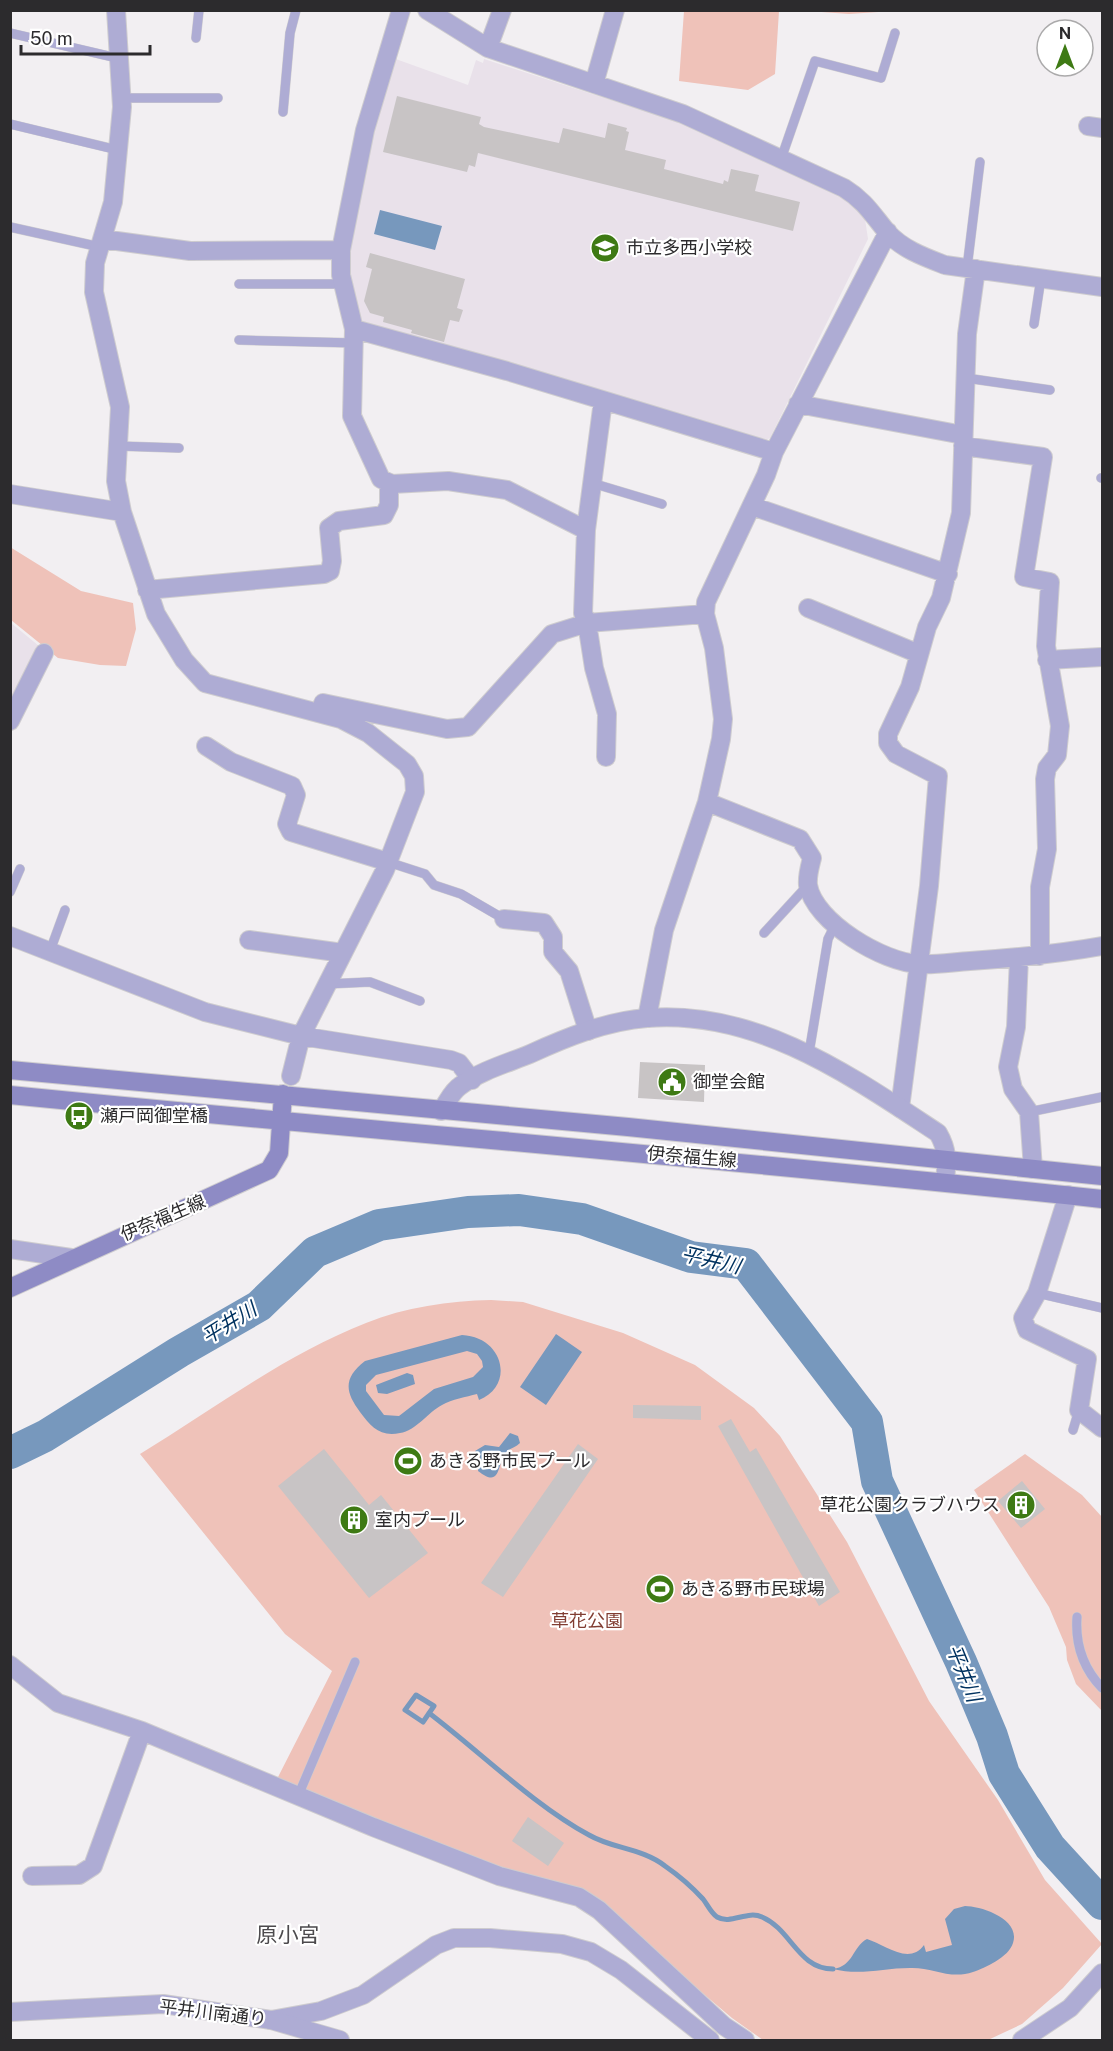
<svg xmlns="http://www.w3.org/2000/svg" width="1113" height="2051" font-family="'Public Sans','Noto Sans JP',sans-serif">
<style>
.built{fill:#e9e1ea}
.green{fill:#efc2b9}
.water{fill:#7798bd;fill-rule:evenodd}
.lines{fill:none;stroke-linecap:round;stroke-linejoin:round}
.stream{stroke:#7798bd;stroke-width:5}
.river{stroke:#7798bd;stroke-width:32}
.building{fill:#c8c4c5}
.service-casing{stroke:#cecccf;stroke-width:10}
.minor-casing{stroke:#cecccf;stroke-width:20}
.tertiary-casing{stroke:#cecccf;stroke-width:20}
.secondary-casing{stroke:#cecccf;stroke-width:20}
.service{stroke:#aeacd4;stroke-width:9}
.minor{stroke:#aeacd4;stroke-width:18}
.tertiary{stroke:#aeacd4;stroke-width:18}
.secondary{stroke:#8e8bc5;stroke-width:18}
.labels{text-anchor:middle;stroke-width:4.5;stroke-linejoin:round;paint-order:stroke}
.poi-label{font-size:18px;fill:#2c2b2d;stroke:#fff;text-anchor:start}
.street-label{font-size:18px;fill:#2c2b2d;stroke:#fff}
.park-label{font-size:18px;fill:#813d32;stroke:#fff}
.water-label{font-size:20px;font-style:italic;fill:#003260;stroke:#fff}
.quarter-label{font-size:21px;fill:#4c4a4d;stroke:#fff}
</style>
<rect width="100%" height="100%" fill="#f2eff2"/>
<path class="built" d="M393,58L468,85L476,60L483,63L484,59L691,126L850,199L865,219L868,239L770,438L762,442L362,321L354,310L345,257L358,182Z
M11,623L39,646L11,704Z"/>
<path class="green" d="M684,11H779L775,74L748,90L679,81Z
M808,11V10L893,11L849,14Z
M10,547L81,591L133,603L136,629L126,666L100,665L58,658L11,620Z
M491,1300L523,1302L623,1333L695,1365L754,1408L780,1436L847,1542L929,1701L998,1800L1045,1880L1102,1944L1063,1988L1022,2024L988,2040H763L732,2018L667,1963L612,1910L585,1890L487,1866L276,1781L332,1671L285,1634L140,1454C213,1409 285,1355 366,1323C405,1307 449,1301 491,1300Z
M1025,1454L1082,1495L1102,1517V1711L1076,1684L1067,1660L1066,1647L1049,1607L974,1490Z"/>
<path class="water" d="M380,210L442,226L435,250L374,234Z
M556,1334L582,1352L546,1405L520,1387Z
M462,1335C504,1337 515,1386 479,1400L477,1394C466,1397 452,1399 442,1405C428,1412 416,1431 400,1433C380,1437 371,1427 360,1412C345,1392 343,1378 365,1361ZM467,1351L477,1354L482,1361L483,1367L473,1377L434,1389L399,1416L384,1415L366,1391V1385L376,1375Z
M407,1373L413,1375L415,1384L387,1394L378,1393L376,1385Z
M510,1433L518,1436L520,1443C515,1448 509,1448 505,1454C497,1465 501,1489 478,1471L480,1455L475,1451L485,1445L499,1447Z
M965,1906C981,1906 1021,1919 1013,1943C1009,1957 985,1968 973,1972C950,1980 932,1967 910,1968C883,1968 860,1976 833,1969C854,1966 852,1947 867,1939C884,1944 909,1966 924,1945L926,1952L952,1945L945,1919L954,1909Z"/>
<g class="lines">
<path class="stream" d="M416,1695L434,1706L423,1722L405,1710Z
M429,1713C479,1751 535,1806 589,1835C613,1849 642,1848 665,1866C678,1875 692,1887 703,1899C707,1904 711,1913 717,1917C731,1925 747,1910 762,1917C791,1929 798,1969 833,1969"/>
<path class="river" d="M10,1453L45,1436L179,1352L259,1306L315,1252L379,1225L468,1212L519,1210L582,1219L691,1257L746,1264L867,1422L877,1481L961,1662L992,1736L1004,1774L1050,1847L1102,1904"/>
</g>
<path class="building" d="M397,96L481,117L479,124L484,127L559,143L563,128L605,138L608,123L627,128L626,131L629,132L625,150L666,160L664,169L723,184L724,180L728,182L731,169L759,175L755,191L800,202L793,231L478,153L475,167L469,165L467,172L383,152Z
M370,253L465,279L457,308L463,310L459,322L450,320L444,342L411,333L412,330L383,322L384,317L370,313L364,301L372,269L366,267Z
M640,1062L705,1065L704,1102L638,1098Z
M633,1405L701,1406V1420L633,1418Z
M731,1419L750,1452L756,1448L840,1592L819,1606L718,1426Z
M578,1444L598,1459L503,1597L481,1583Z
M324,1449L369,1505L381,1495L428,1553L369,1598L278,1486Z
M1022,1481L1045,1509L1021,1528L998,1501Z
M528,1817L564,1843L548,1866L512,1841Z"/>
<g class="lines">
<g class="service-casing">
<path id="service" d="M10,33L117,58
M196,38L199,10
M121,98H218
M283,112L290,33L296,10
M10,124L118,150
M781,159L815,61L881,78L895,33
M10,227L100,247
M967,268L980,162
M239,284H344
M1034,324L1041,278
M239,340L355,343
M966,378L1050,390
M118,446L179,448
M1101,478H1102
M592,483L662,504
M388,862L425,874L434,885L461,894L504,919
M10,892L20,869
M764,933L808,885
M50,951L65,910
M327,984L370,982L420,1001
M809,1053L828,939L835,925
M1029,1112L1102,1097
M1037,1293L1102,1308
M1073,1430L1079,1410
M1077,1617C1075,1645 1083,1668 1102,1688
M298,1796L355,1662"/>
</g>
<g class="minor-casing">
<path id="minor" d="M116,10L122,107L113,202L95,263L94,292L120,407L116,481L122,512L156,614L184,660L205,683L341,719L368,733L407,764L414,776L415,792L385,870L301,1036L291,1076
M401,10L365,130L341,250V275L354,329L507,371L774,452
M427,10L488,48L683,114L844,188C865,201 872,214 887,232C902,249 924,257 945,265L1102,287
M488,48L502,10
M594,84L615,10
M1088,126L1102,128
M102,239L190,251L341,250
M354,329L352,416L381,479L392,484L448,481L507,490L586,530L583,613L587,623L705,614
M798,404L963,435
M963,446L1043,457L1024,577L1050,582L1046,646L1060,726L1057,755L1047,768L1045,779L1047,849L1040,887V956
M10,494L122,512
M752,506L948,574
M586,530L603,401
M147,590L324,574L330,571L332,561L329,528L339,521L384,515L389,505V483
M808,608L919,654
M1047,660L1102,657
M323,703L447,729L468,727L552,634L587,623L594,668L607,714L606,757
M10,721L44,653
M206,746L231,762L292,786L296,795L287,824L291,832L388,862
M707,802L800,839L812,858C810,866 807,876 808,885C814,922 884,963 919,964C936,965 953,962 970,961C1015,958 1058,954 1102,946
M504,919L544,923L553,937V952L569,971L588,1031
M10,936L205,1012L301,1036L451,1060L459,1063L472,1080
M249,940L343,953
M1019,958L1016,1027L1008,1067L1013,1089L1029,1112L1033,1169
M647,1018L664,930L707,802L721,739L723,719L714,648L705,614L706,602L766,475L774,452L888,232
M900,1108L929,886L938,776L896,754L888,743V734L910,687L927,627L941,598L961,513L967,334L976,269
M1068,1195L1037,1293L1023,1318L1027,1330L1087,1359L1079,1410L1102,1428
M10,1249L71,1258
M10,1665L58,1703L142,1731L373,1827L499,1876L579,1897L599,1910L724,2026L745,2040
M32,1876L79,1875L93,1866L142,1731
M271,2020L321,2011L363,1995L436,1945L454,1938H490L562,1944L591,1952L621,1970L710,2040"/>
</g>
<g class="tertiary-casing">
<path id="tertiary" d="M441,1111C447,1103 452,1091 460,1086C480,1071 508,1063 530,1054C567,1037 607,1021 647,1018C757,1009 851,1076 938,1133C948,1150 947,1162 945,1181
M10,2012L163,2004L271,2020L340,2040
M1022,2040L1070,2008L1102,1973"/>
</g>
<g class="secondary-casing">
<path id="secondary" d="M10,1070L628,1127L1102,1176
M10,1095C374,1131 739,1160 1102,1199
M10,1288L269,1170L279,1153L283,1094"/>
</g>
<use href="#service" class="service"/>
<use href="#minor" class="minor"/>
<use href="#tertiary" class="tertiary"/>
<use href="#secondary" class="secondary"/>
</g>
<defs>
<g id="school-disc" transform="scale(1.5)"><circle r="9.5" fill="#3e7a14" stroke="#fff"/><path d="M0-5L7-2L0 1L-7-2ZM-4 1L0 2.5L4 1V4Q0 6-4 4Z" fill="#fff"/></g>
<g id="civic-disc" transform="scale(1.5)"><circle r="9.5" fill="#3e7a14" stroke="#fff"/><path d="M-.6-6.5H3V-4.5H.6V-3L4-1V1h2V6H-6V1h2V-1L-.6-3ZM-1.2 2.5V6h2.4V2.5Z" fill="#fff"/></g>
<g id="bus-disc" transform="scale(1.5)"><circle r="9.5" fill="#3e7a14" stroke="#fff"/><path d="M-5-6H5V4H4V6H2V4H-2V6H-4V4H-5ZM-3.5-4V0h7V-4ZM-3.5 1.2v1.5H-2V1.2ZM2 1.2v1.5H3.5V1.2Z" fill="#fff"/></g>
<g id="stadium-disc" transform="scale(1.5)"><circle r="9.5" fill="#3e7a14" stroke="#fff"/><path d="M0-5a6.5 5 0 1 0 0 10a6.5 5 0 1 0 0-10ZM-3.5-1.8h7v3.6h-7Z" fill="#fff"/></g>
<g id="building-disc" transform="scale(1.5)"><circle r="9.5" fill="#3e7a14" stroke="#fff"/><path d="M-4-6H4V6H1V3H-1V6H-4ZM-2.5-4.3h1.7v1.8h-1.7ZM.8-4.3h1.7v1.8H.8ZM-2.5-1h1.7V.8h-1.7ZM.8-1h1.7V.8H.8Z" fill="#fff"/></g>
</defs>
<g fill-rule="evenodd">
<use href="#school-disc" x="605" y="248"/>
<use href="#civic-disc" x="672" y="1082"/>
<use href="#bus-disc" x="79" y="1116"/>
<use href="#stadium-disc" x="408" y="1461"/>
<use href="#building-disc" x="1021" y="1505"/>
<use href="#building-disc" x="354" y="1520"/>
<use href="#stadium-disc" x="660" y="1589"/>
</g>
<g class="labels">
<g class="poi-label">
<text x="626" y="254">市立多西小学校</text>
<text x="693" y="1088">御堂会館</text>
<text x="100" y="1122">瀬戸岡御堂橋</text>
<text x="429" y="1467">あきる野市民プール</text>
<text x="1000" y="1511" text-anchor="end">草花公園クラブハウス</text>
<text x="375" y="1526">室内プール</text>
<text x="681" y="1595">あきる野市民球場</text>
</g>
<g class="street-label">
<text transform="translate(692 1157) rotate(5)" y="6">伊奈福生線</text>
<text transform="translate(163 1218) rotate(-23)" y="6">伊奈福生線</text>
<text transform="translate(213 2013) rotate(7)" y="6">平井川南通り</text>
</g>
<g class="park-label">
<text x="587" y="1627">草花公園</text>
</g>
<g class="water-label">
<text transform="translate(711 1260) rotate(13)" y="7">平井川</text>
<text transform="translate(229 1323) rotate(-32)" y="7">平井川</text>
<text transform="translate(964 1673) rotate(68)" y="7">平井川</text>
</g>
<g class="quarter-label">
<text x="288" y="1942">原小宮</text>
</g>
</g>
<rect width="1113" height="2051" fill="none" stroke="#2c2b2d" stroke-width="24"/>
<g transform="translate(1065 48)"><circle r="28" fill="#ffffff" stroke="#abaaab" stroke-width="1.5"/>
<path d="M0-4.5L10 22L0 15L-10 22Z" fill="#3e7a14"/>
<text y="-9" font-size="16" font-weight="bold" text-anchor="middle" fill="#2c2b2d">N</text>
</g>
<path d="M21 45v9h129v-9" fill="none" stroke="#2c2b2d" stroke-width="3"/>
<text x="30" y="45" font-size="18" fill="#2c2b2d" stroke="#ffffff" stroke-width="4.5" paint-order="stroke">50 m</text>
</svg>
